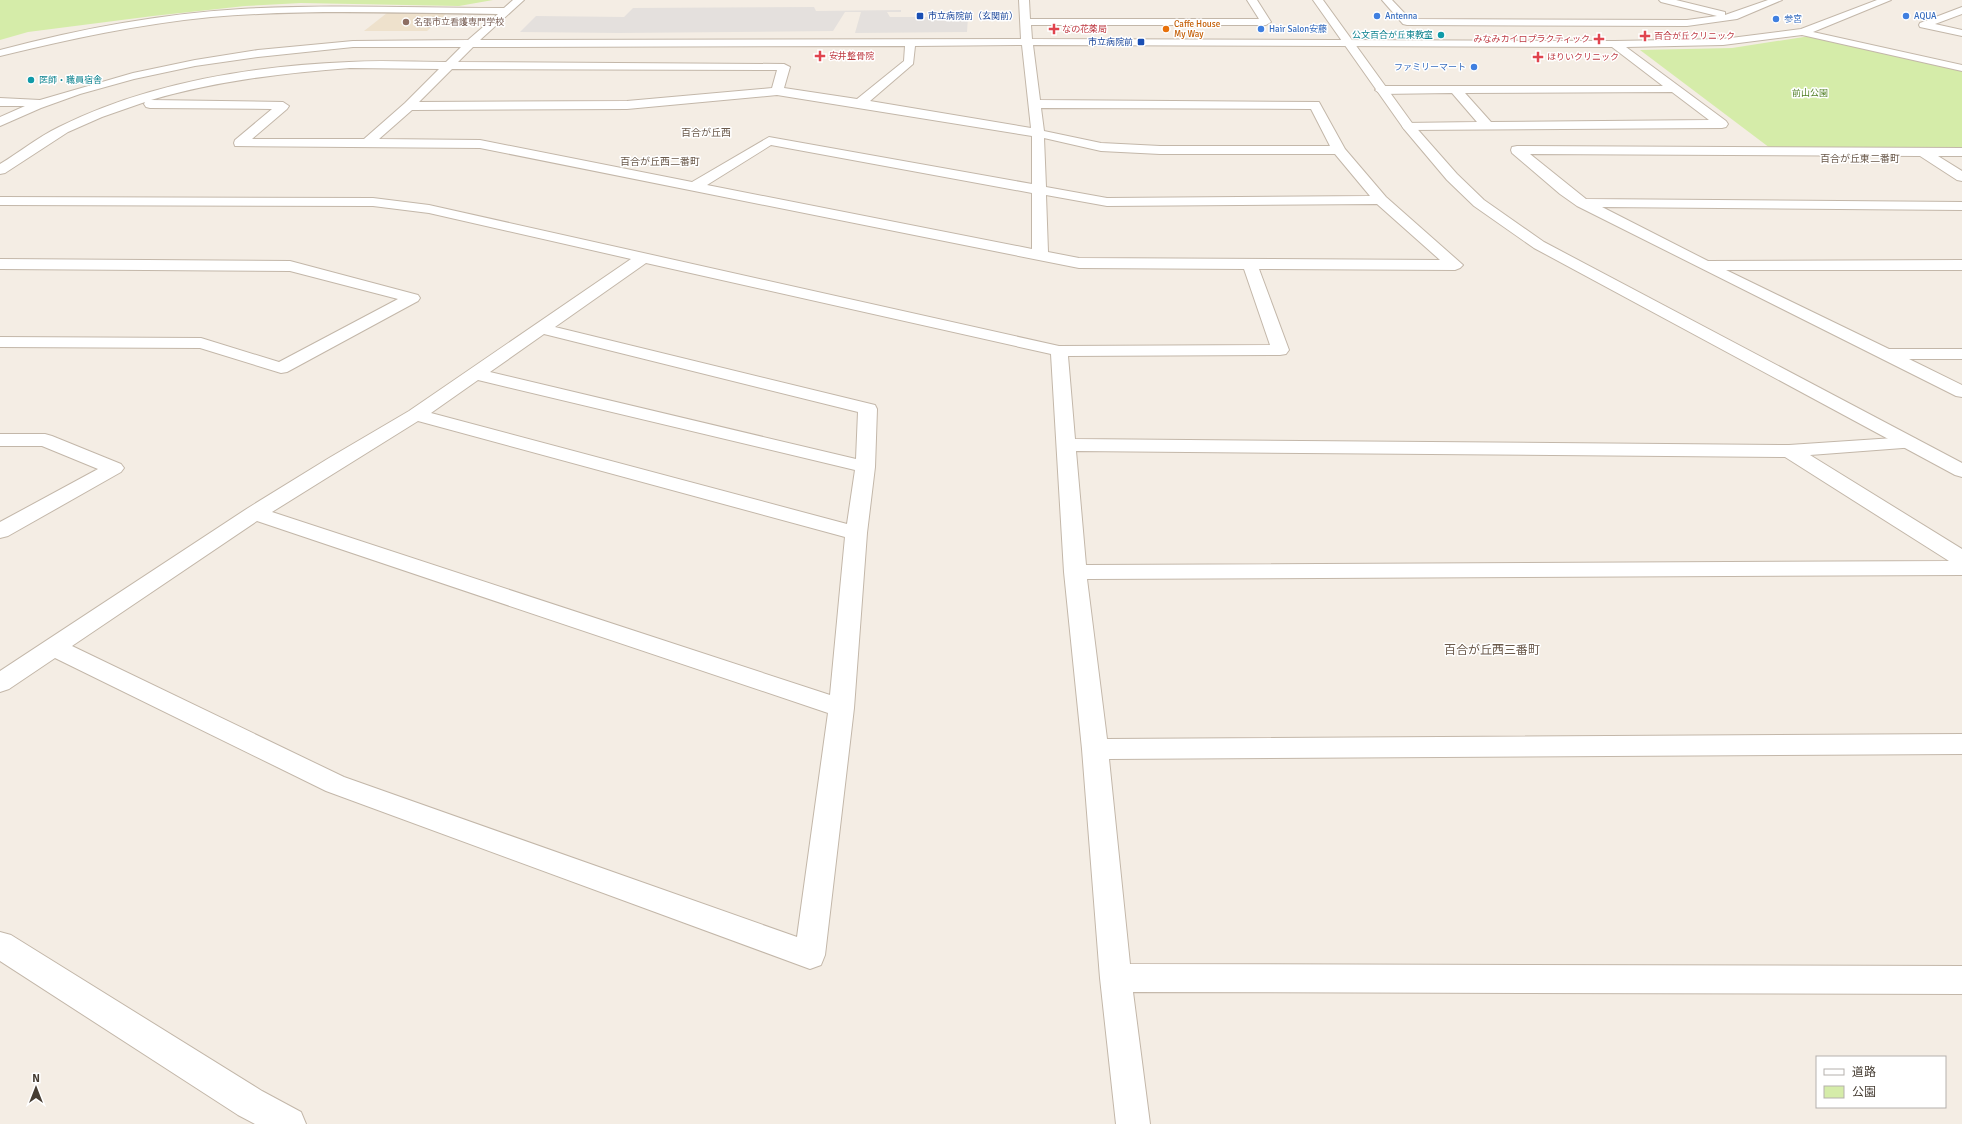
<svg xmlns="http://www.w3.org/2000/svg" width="1962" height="1124" font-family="Signika,'Noto Sans JP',sans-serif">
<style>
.education{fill:#eee1cc}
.green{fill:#d5eca9}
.parking{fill:#e4e0dd}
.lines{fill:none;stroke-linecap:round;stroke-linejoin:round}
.minor-casing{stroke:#c3b7a9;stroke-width:2}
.tertiary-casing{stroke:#c3b7a9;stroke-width:2}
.minor{fill:#fff;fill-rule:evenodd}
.tertiary{fill:#fff;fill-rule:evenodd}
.transit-dot{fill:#1a4fb4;stroke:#fff;stroke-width:1.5}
.shop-dot{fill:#3f7fe0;stroke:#fff;stroke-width:1.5}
.education-dot{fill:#8d6e63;stroke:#fff;stroke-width:1.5}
.health-dot{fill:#e0444e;stroke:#fff;stroke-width:1.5}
.food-dot{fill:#e8710a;stroke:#fff;stroke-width:1.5}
.culture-dot{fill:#0f9aa8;stroke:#fff;stroke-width:1.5}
.labels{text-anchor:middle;stroke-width:3;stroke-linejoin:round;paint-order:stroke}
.far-transit-label{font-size:9px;fill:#164399;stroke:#fff;text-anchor:start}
.far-shop-label{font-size:9px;fill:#366cbe;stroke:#fff;text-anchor:start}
.far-education-label{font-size:9px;fill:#785e54;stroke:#fff;text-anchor:start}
.far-food-label{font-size:9px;fill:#c56008;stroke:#fff;text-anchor:start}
.far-health-label{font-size:9px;fill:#be3a42;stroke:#fff;text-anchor:start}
.far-culture-label{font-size:9px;fill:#0d838f;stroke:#fff;text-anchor:end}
.far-park-label{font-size:9px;fill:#4e7d22;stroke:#fff}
.far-quarter-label{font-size:10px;fill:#6a594a;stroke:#fff}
.quarter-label{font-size:12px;fill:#6a594a;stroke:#fff}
</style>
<rect width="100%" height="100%" fill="#f4ede4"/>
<path class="education" d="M387,13H447L427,31H364Z"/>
<path class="green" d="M0,0H493L459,6L301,3L245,6L153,16L28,32L0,40Z
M1810,36L1962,71V149L1770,148L1640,50L1732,48Z"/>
<path class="parking" d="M814,7L816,11L901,10V12H887L890,17H968L967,32L855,33L861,12H845L833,31L618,33L520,32L536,16L624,17L633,8Z"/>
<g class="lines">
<g class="minor-casing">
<path id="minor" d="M513,0H524L480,40L1021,39L1019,0H1029L1030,19H1259L1247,0H1257L1271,22L1266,25H1031L1032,39L1615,41L1723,39L1801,29L1877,0H1891L1813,32L1962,65V71L1802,35L1723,45L1626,47L1726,121L1728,124L1726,127L1722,128L1408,130L1404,129L1402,126L1404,123L1477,122L1452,93L1381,94L1375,90L1381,86H1663L1612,47L1033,45L1040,100L1319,102L1345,149L1386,197L1463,265L1460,268L1455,270L1259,269L1289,350L1286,354L1280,355L1068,356L1075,439L1789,445L1909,437L1916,439L1919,443L1916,447L1810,455L1962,549V575L1087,579L1107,739L1962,734V754L1109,759L1130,964L1962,966V994L1133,992L1150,1124H1116L1100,978L1082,749L1064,572L1051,354L646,263L555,327L875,405L877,409L875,467L867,533L854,708L825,955L821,965L810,969L326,791L55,658L9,689L0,692V671L248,508L329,458L409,411L631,259L429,213L373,206L0,205V197L373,198L429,205L1059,346L1270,345L1244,269L1079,268L480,148L235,146L234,143L235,140L272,109L150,108L146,107L144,104L145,102L102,117L68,132L5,173L0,174V164C20,152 38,137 59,127C147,83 252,66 349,62C381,60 414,62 446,62L461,47H353L258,57L195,66L134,79L80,94L41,108L0,126V117L25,106H0V98L40,100L133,73L195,60L258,50L353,41L468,40L498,14C402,13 306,9 211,17C139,24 70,39 0,56V50C79,29 159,14 241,9C329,4 417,8 504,8ZM1022,45L1031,128L870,101L913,64L915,46ZM905,46L904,61L857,99L784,88L790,67L784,64L458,62L473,47ZM350,68L439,69L405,103L364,139H252L287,109L289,106L283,102L151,100C216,81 283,73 350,68ZM452,69L777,70L772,88L627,101L419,102ZM1672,92L1709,120L1491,122L1465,93ZM777,95L1032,136V184L769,137L692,182L480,140L379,139L412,110L627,109ZM1041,108L1311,109L1330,146H1160L1101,143L1044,131ZM1044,138L1101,151L1160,154H1335L1370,196L1107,198L1046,187ZM771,145L1032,193V249L707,185ZM1046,195L1107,206L1377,204L1440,260L1079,258L1048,252ZM544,334L858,412L856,459L490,372ZM478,380L855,470L847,524L431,413ZM418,421L845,537L830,695L272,512ZM1076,451L1785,457L1949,561L1086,565ZM257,521L828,713L797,937L344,777L72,646Z
M1382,0H1392L1410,19L1687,20L1717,16L1661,2L1659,0H1676L1725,12V15L1768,0H1782L1737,19L1687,26L1407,25L1403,24Z
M1962,7V14L1935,24L1962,30V36L1920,27L1919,25L1920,23Z
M1517,146L1962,148V156H1938L1962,171V181L1957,180L1920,156L1530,154L1586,199L1962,202V210L1602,207L1708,261L1962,260V270H1726L1889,349H1962V359H1909L1962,385V397L1956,396L1577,206L1560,194L1512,153L1511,150L1512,147Z
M0,259L290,261L418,295L420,298L418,301L287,372L281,373L200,348L0,347V337L201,338L279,362L398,299L290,271L0,269Z
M0,434H45L52,436L121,464L124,468L121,472L8,536L0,538V522L98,469L42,446H0Z
M0,932L11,935L262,1091L301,1112L306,1124H255L238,1115L0,961Z"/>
</g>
<g class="tertiary-casing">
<path id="tertiary" d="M1313,0H1323L1412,123L1457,174L1484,200L1544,242L1962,463V477L1955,475L1534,248L1474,206L1447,180L1404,129Z"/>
</g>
<use href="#minor" class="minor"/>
<use href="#tertiary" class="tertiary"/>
</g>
<g class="transit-dot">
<rect x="916" y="12" width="8" height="8" rx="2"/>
<rect x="1137" y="38" width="8" height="8" rx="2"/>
</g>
<g class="shop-dot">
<circle cx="1377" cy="16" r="4"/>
<circle cx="1906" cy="16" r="4"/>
<circle cx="1776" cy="19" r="4"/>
<circle cx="1261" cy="29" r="4"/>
<circle cx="1474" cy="67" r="4"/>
</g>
<circle class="education-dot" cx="406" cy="22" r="4"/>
<g class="health-dot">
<path d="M1052 23h4v4h4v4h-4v4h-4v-4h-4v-4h4z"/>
<path d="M1643 30h4v4h4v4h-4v4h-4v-4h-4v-4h4z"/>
<path d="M1597 33h4v4h4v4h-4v4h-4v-4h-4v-4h4z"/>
<path d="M818 50h4v4h4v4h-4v4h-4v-4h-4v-4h4z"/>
<path d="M1536 51h4v4h4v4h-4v4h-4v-4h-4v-4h4z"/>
</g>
<circle class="food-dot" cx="1166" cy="29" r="4"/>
<g class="culture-dot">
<circle cx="1441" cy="35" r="4"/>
<circle cx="31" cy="80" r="4"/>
</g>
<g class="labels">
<g class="far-transit-label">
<text x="928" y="19">市立病院前（玄関前）</text>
<text x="1133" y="45" text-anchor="end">市立病院前</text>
</g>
<g class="far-shop-label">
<text x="1385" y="19">Antenna</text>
<text x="1914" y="19">AQUA</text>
<text x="1784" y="22">参宮</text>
<text x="1269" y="32">Hair Salon安藤</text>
<text x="1466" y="70" text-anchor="end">ファミリーマート</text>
</g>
<g class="far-education-label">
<text x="414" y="25">名張市立看護専門学校</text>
</g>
<g class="far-food-label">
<text x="1174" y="27">Caffe House<tspan x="1174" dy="10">My Way</tspan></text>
</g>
<g class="far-health-label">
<text x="1062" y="32">なの花薬局</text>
<text x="1654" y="39">百合が丘クリニック</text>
<text x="1590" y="42" text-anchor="end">みなみカイロプラクティック</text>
<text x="829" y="59">安井整骨院</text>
<text x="1547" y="60">ほりいクリニック</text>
</g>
<g class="far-culture-label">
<text x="1433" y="38">公文百合が丘東教室</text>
<text x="39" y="83" text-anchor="start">医師・職員宿舎</text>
</g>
<g class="far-park-label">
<text x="1810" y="96">前山公園</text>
</g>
<g class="far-quarter-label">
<text x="706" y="136">百合が丘西</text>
<text x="1860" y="162">百合が丘東二番町</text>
<text x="660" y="165">百合が丘西二番町</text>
</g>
<g class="quarter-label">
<text x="1492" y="654">百合が丘西三番町</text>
</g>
</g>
<rect x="1816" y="1056" width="130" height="52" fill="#ffffff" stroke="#b5b1ad"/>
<rect x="1824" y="1069" width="20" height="6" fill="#ffffff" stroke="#b5b1ad"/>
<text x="1852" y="1076" font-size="12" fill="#463d33">道路</text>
<rect x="1824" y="1086" width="20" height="12" fill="#d5eca9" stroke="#b5b1ad"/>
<text x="1852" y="1096" font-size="12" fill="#463d33">公園</text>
<g transform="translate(36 1088)" stroke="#ffffff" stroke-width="3" paint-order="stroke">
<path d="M0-3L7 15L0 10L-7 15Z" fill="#463d33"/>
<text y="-6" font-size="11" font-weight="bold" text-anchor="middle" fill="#463d33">N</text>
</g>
</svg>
